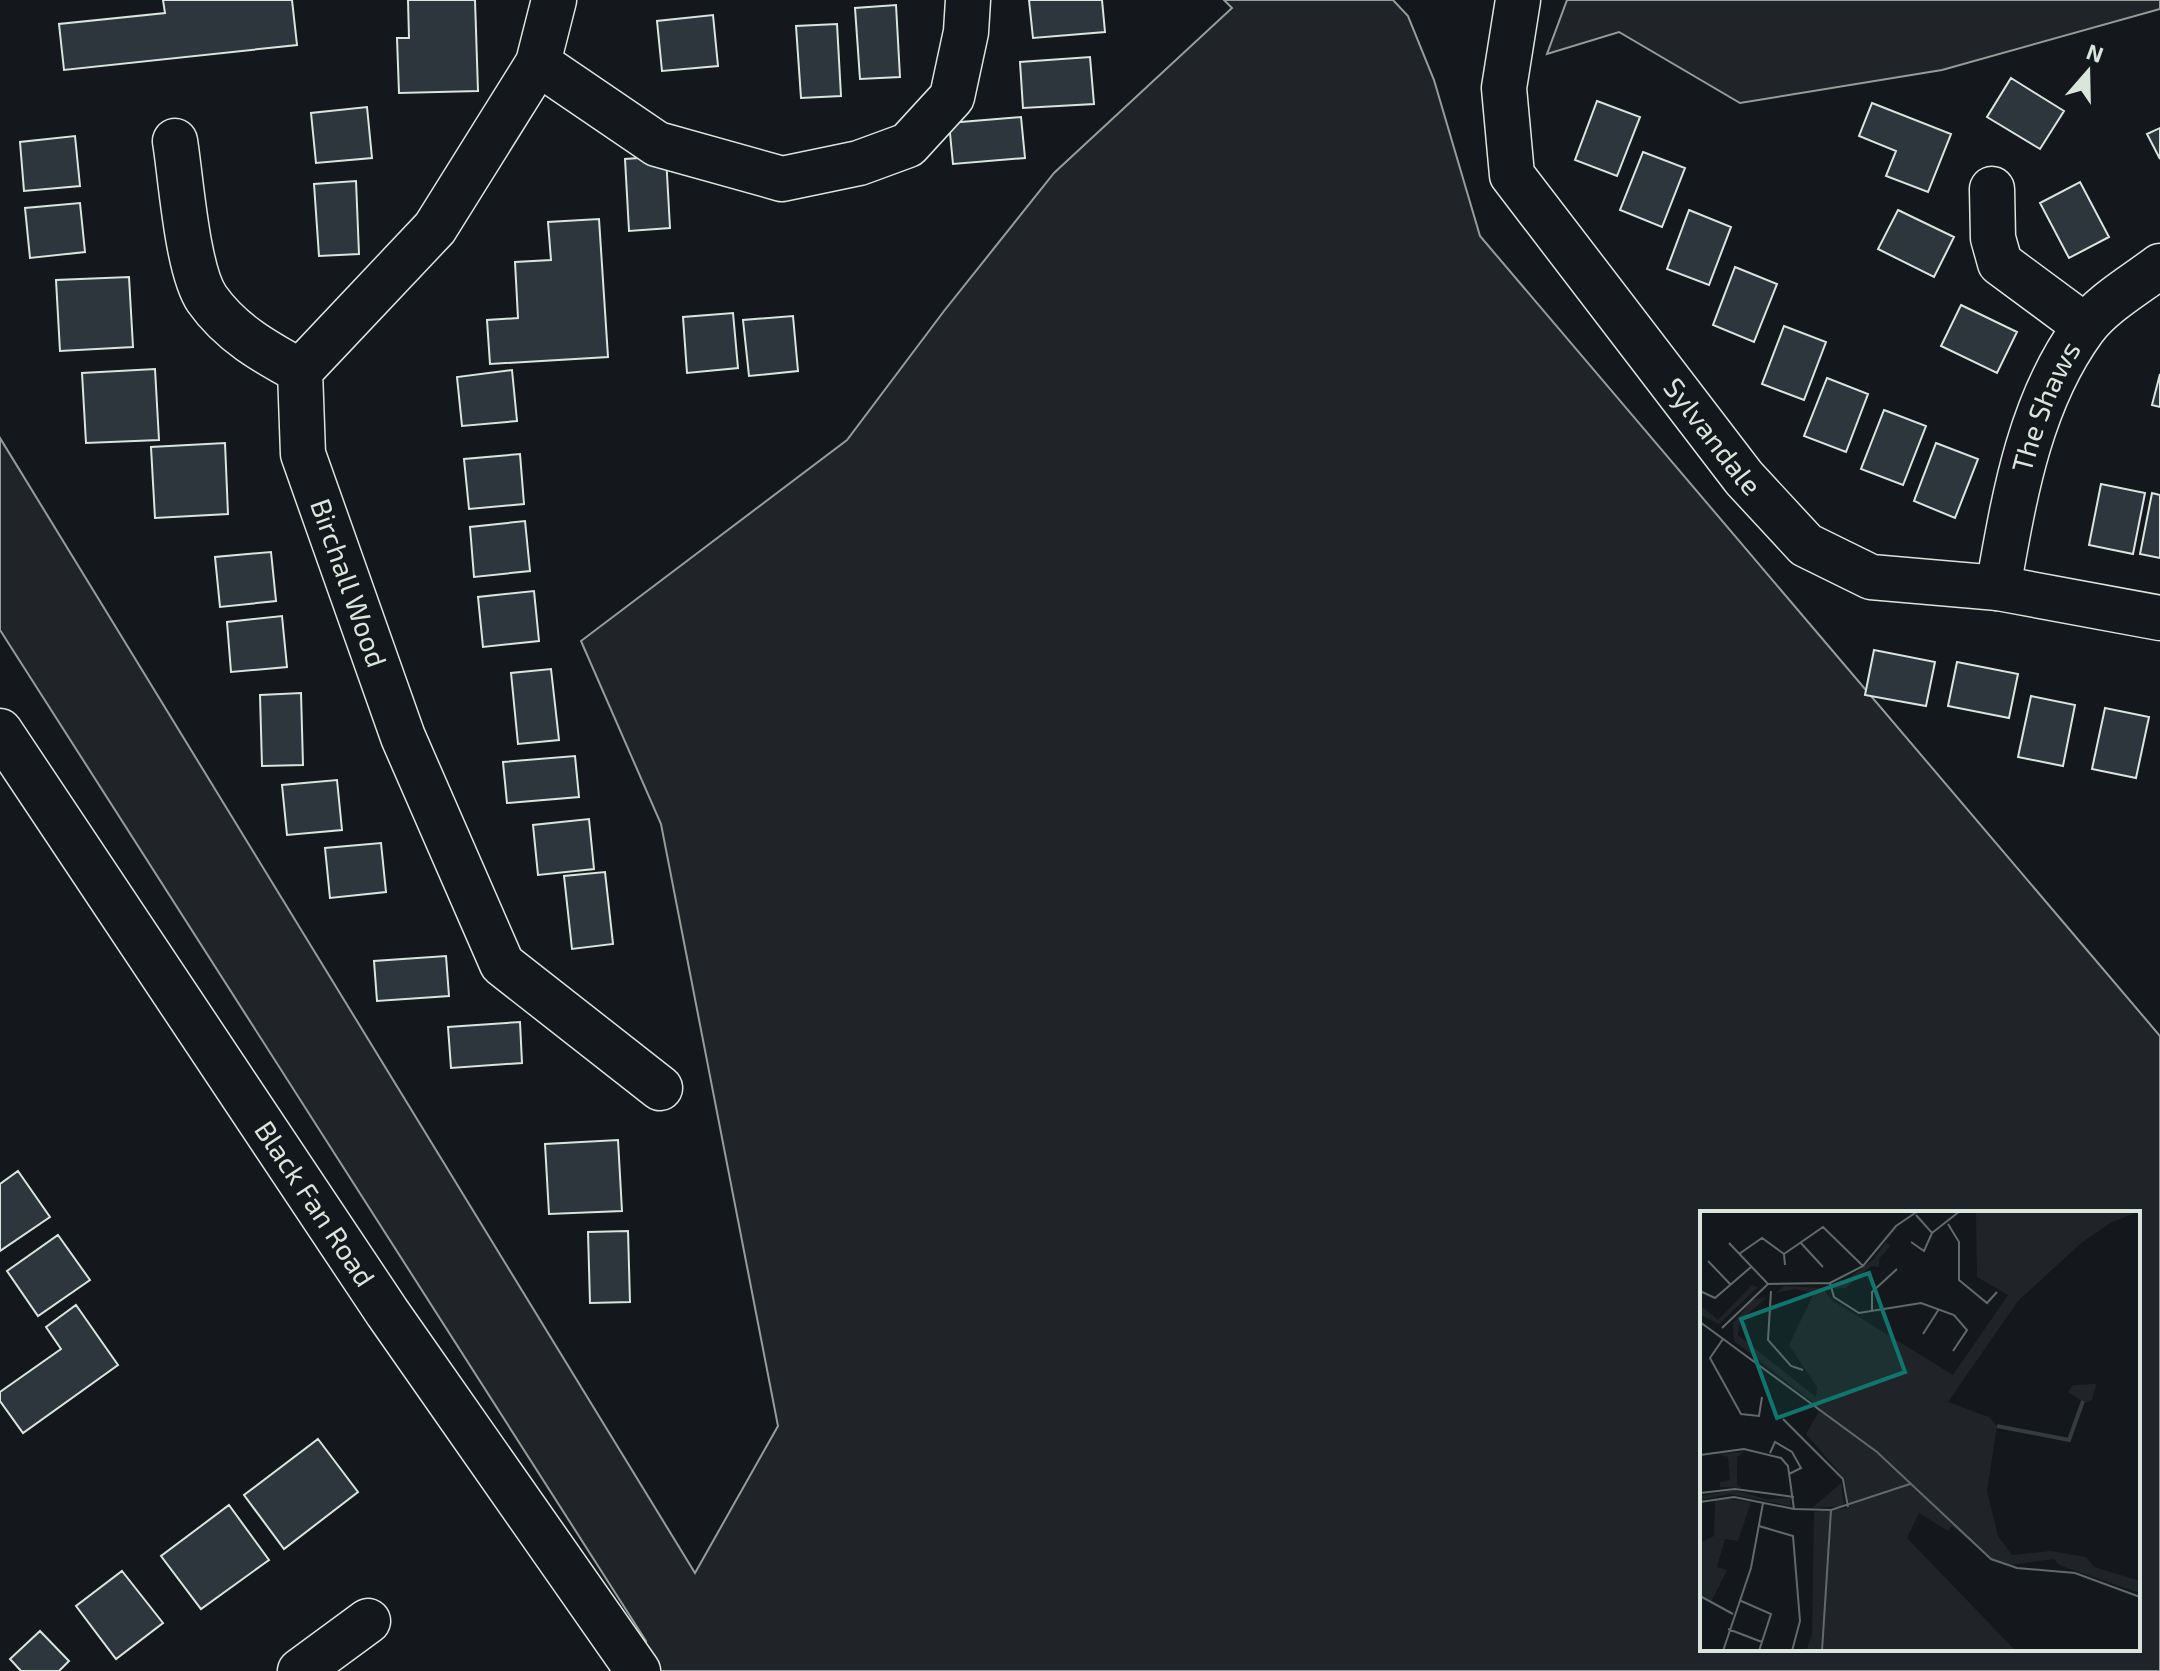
<svg xmlns="http://www.w3.org/2000/svg" width="2160" height="1671" font-family="'Exo 2',sans-serif">
<style>
.green{fill:#202428;stroke:#939e99;stroke-width:2;fill-rule:evenodd}
.building{fill:#2c363c;stroke:#d8e6dc;stroke-width:2}
.lines{fill:none;stroke-linecap:round;stroke-linejoin:round}
.minor-casing{stroke:#d8e6dc;stroke-width:47}
.major-casing{stroke:#d8e6dc;stroke-width:47}
.minor{stroke:#14181c;stroke-width:44}
.major{stroke:#14181c;stroke-width:44}
.labels{text-anchor:middle;stroke-width:6;stroke-linejoin:round;paint-order:stroke}
.street-label{font-size:28px;fill:#d8e6dc;stroke:#14181c}
.inset-river{fill:none;stroke:#363b3e;stroke-width:4}
.inset-road{fill:none;stroke:#626a69;stroke-width:2}
.view{fill:#0f766e;fill-opacity:0.15;stroke:#0f766e;stroke-width:4}
.inset-edge{fill:none;stroke:#d8e6dc;stroke-width:4}
</style>
<rect width="100%" height="100%" fill="#14181c"/>
<path class="green" d="M1224,0H1393L1408,16L1434,80L1480,236L2160,1036V1671H647L646,1641L0,630V438L695,1573L778,1426L661,824L581,641L847,440L944,311L1054,173L1232,8ZM1702,1213H2138V1649H1702Z
M1567,0H2160V9L1942,70L1740,103L1619,32L1547,54Z"/>
<path class="building" d="M163,0H292L297,45L64,70L59,24L165,13Z
M408,0H475L478,91L399,93L397,38H409Z
M1029,0H1102L1105,32L1033,38Z
M896,5L900,77L860,79L855,8Z
M713,15L718,66L662,71L657,21Z
M837,24L841,96L801,98L796,26Z
M1090,57L1094,104L1023,108L1020,62Z
M2011,78L2064,111L2040,149L1987,117Z
M1597,101L1640,117L1617,176L1575,160Z
M1872,103L1951,134L1928,192L1886,176L1896,151L1859,136Z
M367,107L372,158L316,163L311,113Z
M1021,117L1025,158L953,164L949,123Z
M2160,128V159L2147,134Z
M75,136L80,186L24,191L20,142Z
M1643,152L1685,168L1662,227L1620,210Z
M666,156L670,228L629,231L625,159Z
M356,181L359,254L319,256L314,184Z
M2080,182L2109,237L2069,258L2040,203Z
M80,203L85,252L30,258L25,208Z
M1689,210L1731,227L1709,285L1667,269Z
M1898,210L1954,237L1934,277L1878,249Z
M599,219L608,357L490,364L487,320L518,318L515,262L551,260L548,222Z
M1735,267L1777,284L1754,342L1713,325Z
M129,277L133,347L60,351L56,280Z
M1961,305L2017,332L1997,373L1941,346Z
M733,313L738,368L687,373L683,317Z
M793,316L798,371L749,376L743,320Z
M1784,326L1826,342L1804,400L1762,384Z
M155,369L159,440L86,443L82,373Z
M512,370L517,421L462,426L457,377Z
M2160,374V407L2152,405Z
M1827,378L1868,394L1846,452L1804,436Z
M1884,410L1926,426L1903,485L1861,469Z
M225,443L228,514L155,518L151,447Z
M1936,443L1978,459L1955,518L1914,501Z
M520,454L524,504L469,509L464,459Z
M2101,484L2145,493L2133,554L2089,545Z
M2152,493L2160,495V558L2140,554Z
M525,521L530,571L474,577L470,527Z
M271,552L276,601L220,607L215,557Z
M534,591L539,641L483,647L478,597Z
M282,616L287,667L231,672L227,622Z
M1874,650L1935,662L1926,706L1865,695Z
M1957,662L2018,674L2009,718L1948,706Z
M551,669L559,740L518,744L511,673Z
M301,693L303,765L262,766L260,695Z
M2031,696L2075,705L2063,766L2018,757Z
M2105,708L2149,717L2136,778L2092,769Z
M575,756L579,797L507,803L503,762Z
M337,780L342,830L287,835L282,785Z
M589,819L594,869L538,875L533,825Z
M381,843L386,892L330,898L325,848Z
M605,872L613,944L572,949L564,876Z
M446,956L449,996L377,1001L374,961Z
M520,1022L522,1063L451,1068L448,1027Z
M618,1140L622,1211L549,1214L545,1144Z
M18,1171L50,1217L0,1251V1184Z
M628,1231L630,1302L590,1303L588,1232Z
M58,1235L90,1280L38,1316L7,1271Z
M76,1305L118,1365L23,1433L0,1401V1392L61,1349L46,1327Z
M318,1439L358,1492L284,1549L244,1495Z
M229,1505L269,1560L201,1609L161,1556Z
M122,1571L163,1623L116,1659L76,1606Z
M40,1631L69,1661L59,1671H21L10,1659Z"/>
<g class="lines">
<g class="minor-casing">
<g id="minor">
<path id="s1" d="M554,0L538,63L435,228L300,371L303,454L403,737L502,964L660,1088"/>
<path id="s2" d="M1518,0L1504,88L1512,175L1744,478L1806,545L1871,577L1998,588L2160,618"/>
<path d="M538,63L657,144L782,179L859,163L908,145L952,97L966,32L968,0"/>
<path d="M175,141C181,178 187,270 207,299C231,333 265,352 300,371"/>
<path d="M1992,189L1993,238L2000,263L2085,326"/>
<path id="s3" d="M1998,588C2014,498 2029,403 2084,328C2103,303 2135,285 2160,266"/>
<path d="M300,1671L368,1621"/>
</g>
</g>
<g class="major-casing">
<g id="major">
<path id="s4" d="M0,731L387,1312L638,1671"/>
</g>
</g>
<use href="#minor" class="minor"/>
<use href="#major" class="major"/>
</g>
<g class="labels">
<g class="street-label">
<text dy="10" stroke="none"><textPath href="#s3" startOffset="188">The Shaws</textPath></text>
<text dy="10" stroke="none"><textPath href="#s2" startOffset="506">Sylvandale</textPath></text>
<text dy="10" stroke="none"><textPath href="#s1" startOffset="676">Birchall Wood</textPath></text>
<text dy="10" stroke="none"><textPath href="#s4" startOffset="568">Black Fan Road</textPath></text>
</g>
</g>
<g transform="translate(1700 1211)">
<rect width="440" height="440" fill="#14181c"/>
<path d="M276,0H440L410,12L380,33L318,90L248,191L289,206L297,215L287,280L298,325L312,344L351,340L386,346L394,356L440,370V382L359,354L354,348L310,354L291,348L252,315L248,320L219,302L207,327L316,440H106L112,424L114,301L149,297L145,268L106,223L118,202L114,192L34,130L33,112L52,89L67,86L40,110L38,124L116,186L117,176L89,134L114,82L95,78L76,82L84,75L122,77L133,90L253,164L308,84L277,66ZM186,31L190,35L179,48V56L171,55L146,77L133,78L173,49ZM52,74L58,76L19,113L0,104V94L18,109ZM396,173L392,189L385,192L368,181L373,174ZM44,241L37,246V274L42,277L20,276V271L30,269L28,246L19,243ZM141,272L144,295L112,297ZM34,279L66,288L90,287L91,295L30,283L0,289V285ZM27,288L51,291L38,330L25,328L17,356L27,359L11,391L0,383V332L14,325L15,290Z" fill="#202428"/>
<path class="inset-river" d="M297,215L369,229L383,190"/>
<path class="inset-road" d="M216,4L232,22L260,0M248,13L259,31V69L287,92L297,81M100,31L123,56M211,31L224,40L232,22M29,32L68,73L130,72L163,55L196,15L218,0M39,43L62,27L84,43L85,54M84,43L123,16L163,55M8,50L31,74M130,72L134,86L159,102L221,92L254,104L267,119L253,140M0,80L15,87L51,56M71,80L68,129L91,155L103,159M172,100V81L197,58M0,111L177,241L291,348L317,357L375,362L440,386M22,117L68,73M223,123L239,98M23,128L10,147L41,203L59,205L62,186M83,208L143,268L148,296M70,242L75,231L92,241L101,257L89,263M0,244L44,238L81,247L88,255L94,298M0,282L35,278L94,286M0,291L34,286L94,298L131,299L210,273M59,315L93,325L100,410L92,440M0,385L33,403M39,389L71,403L59,440M28,418L62,431M23,440L51,357L63,292M122,440L131,299"/>
<path class="view" d="M169,62L205,161L77,207L41,108Z"/>
<rect width="440" height="440" class="inset-edge"/>
</g>
<g transform="translate(2088 72) rotate(20)" stroke="#14181c" stroke-width="6" paint-order="stroke">
<path d="M0-6L14 30L0 20L-14 30Z" fill="#d8e6dc"/>
<text y="-12" font-size="22" font-weight="bold" text-anchor="middle" fill="#d8e6dc">N</text>
</g>
</svg>
